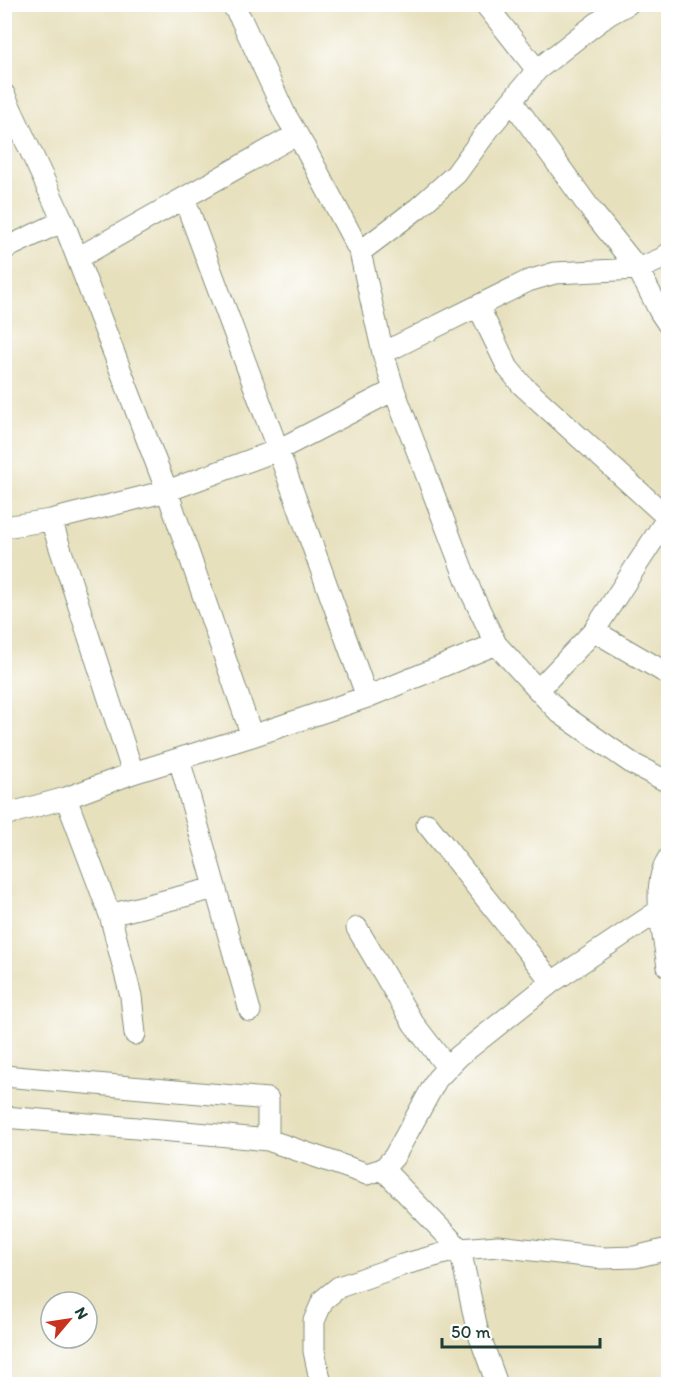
<svg xmlns="http://www.w3.org/2000/svg" width="673" height="1389" font-family="Itim,sans-serif">
<style>
.lines{fill:none;stroke-linecap:round;stroke-linejoin:round}
.street-casing{stroke:#838e78;stroke-width:23}
.street{stroke:#fff;stroke-width:21}
</style>
<rect width="100%" height="100%" fill="#fff"/>
<filter id="ink" filterUnits="userSpaceOnUse"><feTurbulence type="fractalNoise" baseFrequency=".0167" numOctaves="2"/><feDisplacementMap in="SourceGraphic" scale="12" xChannelSelector="R" yChannelSelector="G"/><feConvolveMatrix kernelMatrix="1 2 1 2 8 2 1 2 1" color-interpolation-filters="sRGB"/></filter>
<filter id="wash" filterUnits="userSpaceOnUse"><feTurbulence type="fractalNoise" baseFrequency=".008" numOctaves="4" result="noise"/><feDisplacementMap in="SourceGraphic" scale="24" xChannelSelector="R" yChannelSelector="G"/><feGaussianBlur stdDeviation="1.35" result="paint"/><feColorMatrix in="noise" values="0 0 0 0 0 0 0 0 0 0 0 0 0 0 0 0 0 1.4 0 .05"/><feComposite in="paint" operator="in"/></filter>
<g filter="url(#wash)">
<rect width="100%" height="100%" fill="#e7e0bd"/>
</g>
<g filter="url(#ink)">
<g class="lines">
<g class="street-casing">
<path id="street" d="M232,4L241,19L285,114L305,148L360,252L383,353L394,390L471,592L496,644L538,690L560,713L633,764L668,782
M485,4L537,70
M4,94L63,221L4,249
M512,101L591,210L638,269L660,312L668,324
M184,198L278,450L367,697
M360,252L418,208L456,174L491,126L537,70L580,36L608,15L628,4
M78,258L297,134
M478,306L508,368L522,385L668,518
M383,353L528,281L555,273L638,269L661,259L668,254
M51,520L133,773
M4,527L51,520L167,491L63,221
M594,631L668,674
M538,690L594,631L668,517
M252,736L167,491L278,450L394,390
M179,759L250,1011
M66,798L110,915L131,996L135,1034
M4,815L66,798L133,773L252,736L367,697L496,644
M427,824L552,982
M668,859C650,887 664,935 668,967
M110,915L215,888
M357,928L413,1023L447,1067
M4,1076L268,1099V1140L208,1134L4,1117
M268,1140L367,1174L383,1169L394,1157L437,1079L459,1056L552,982L660,910
M383,1169L460,1249L477,1329L497,1384
M321,1384L314,1351V1321L323,1300L339,1287L402,1265L460,1249L498,1246L602,1258L635,1257L668,1249"/>
</g>
<use href="#street" class="street"/>
</g>
</g>
<rect width="673" height="1389" fill="none" stroke="#fff" stroke-width="24"/>
<g transform="translate(69 1320) rotate(61)"><circle r="28" fill="#ffffff" stroke="#a5b1ae" stroke-width="1.5"/>
<path d="M0-4.5L10 22L0 15L-10 22Z" fill="#c8321e"/>
<text y="-9" font-size="16" font-weight="bold" text-anchor="middle" fill="#1f3d34">N</text>
</g>
<path d="M442 1338v9h158v-9" fill="none" stroke="#1f3d34" stroke-width="3"/>
<text x="451" y="1338" font-size="18" fill="#1f3d34" stroke="#ffffff" stroke-width="4.5" paint-order="stroke">50 m</text>
</svg>
